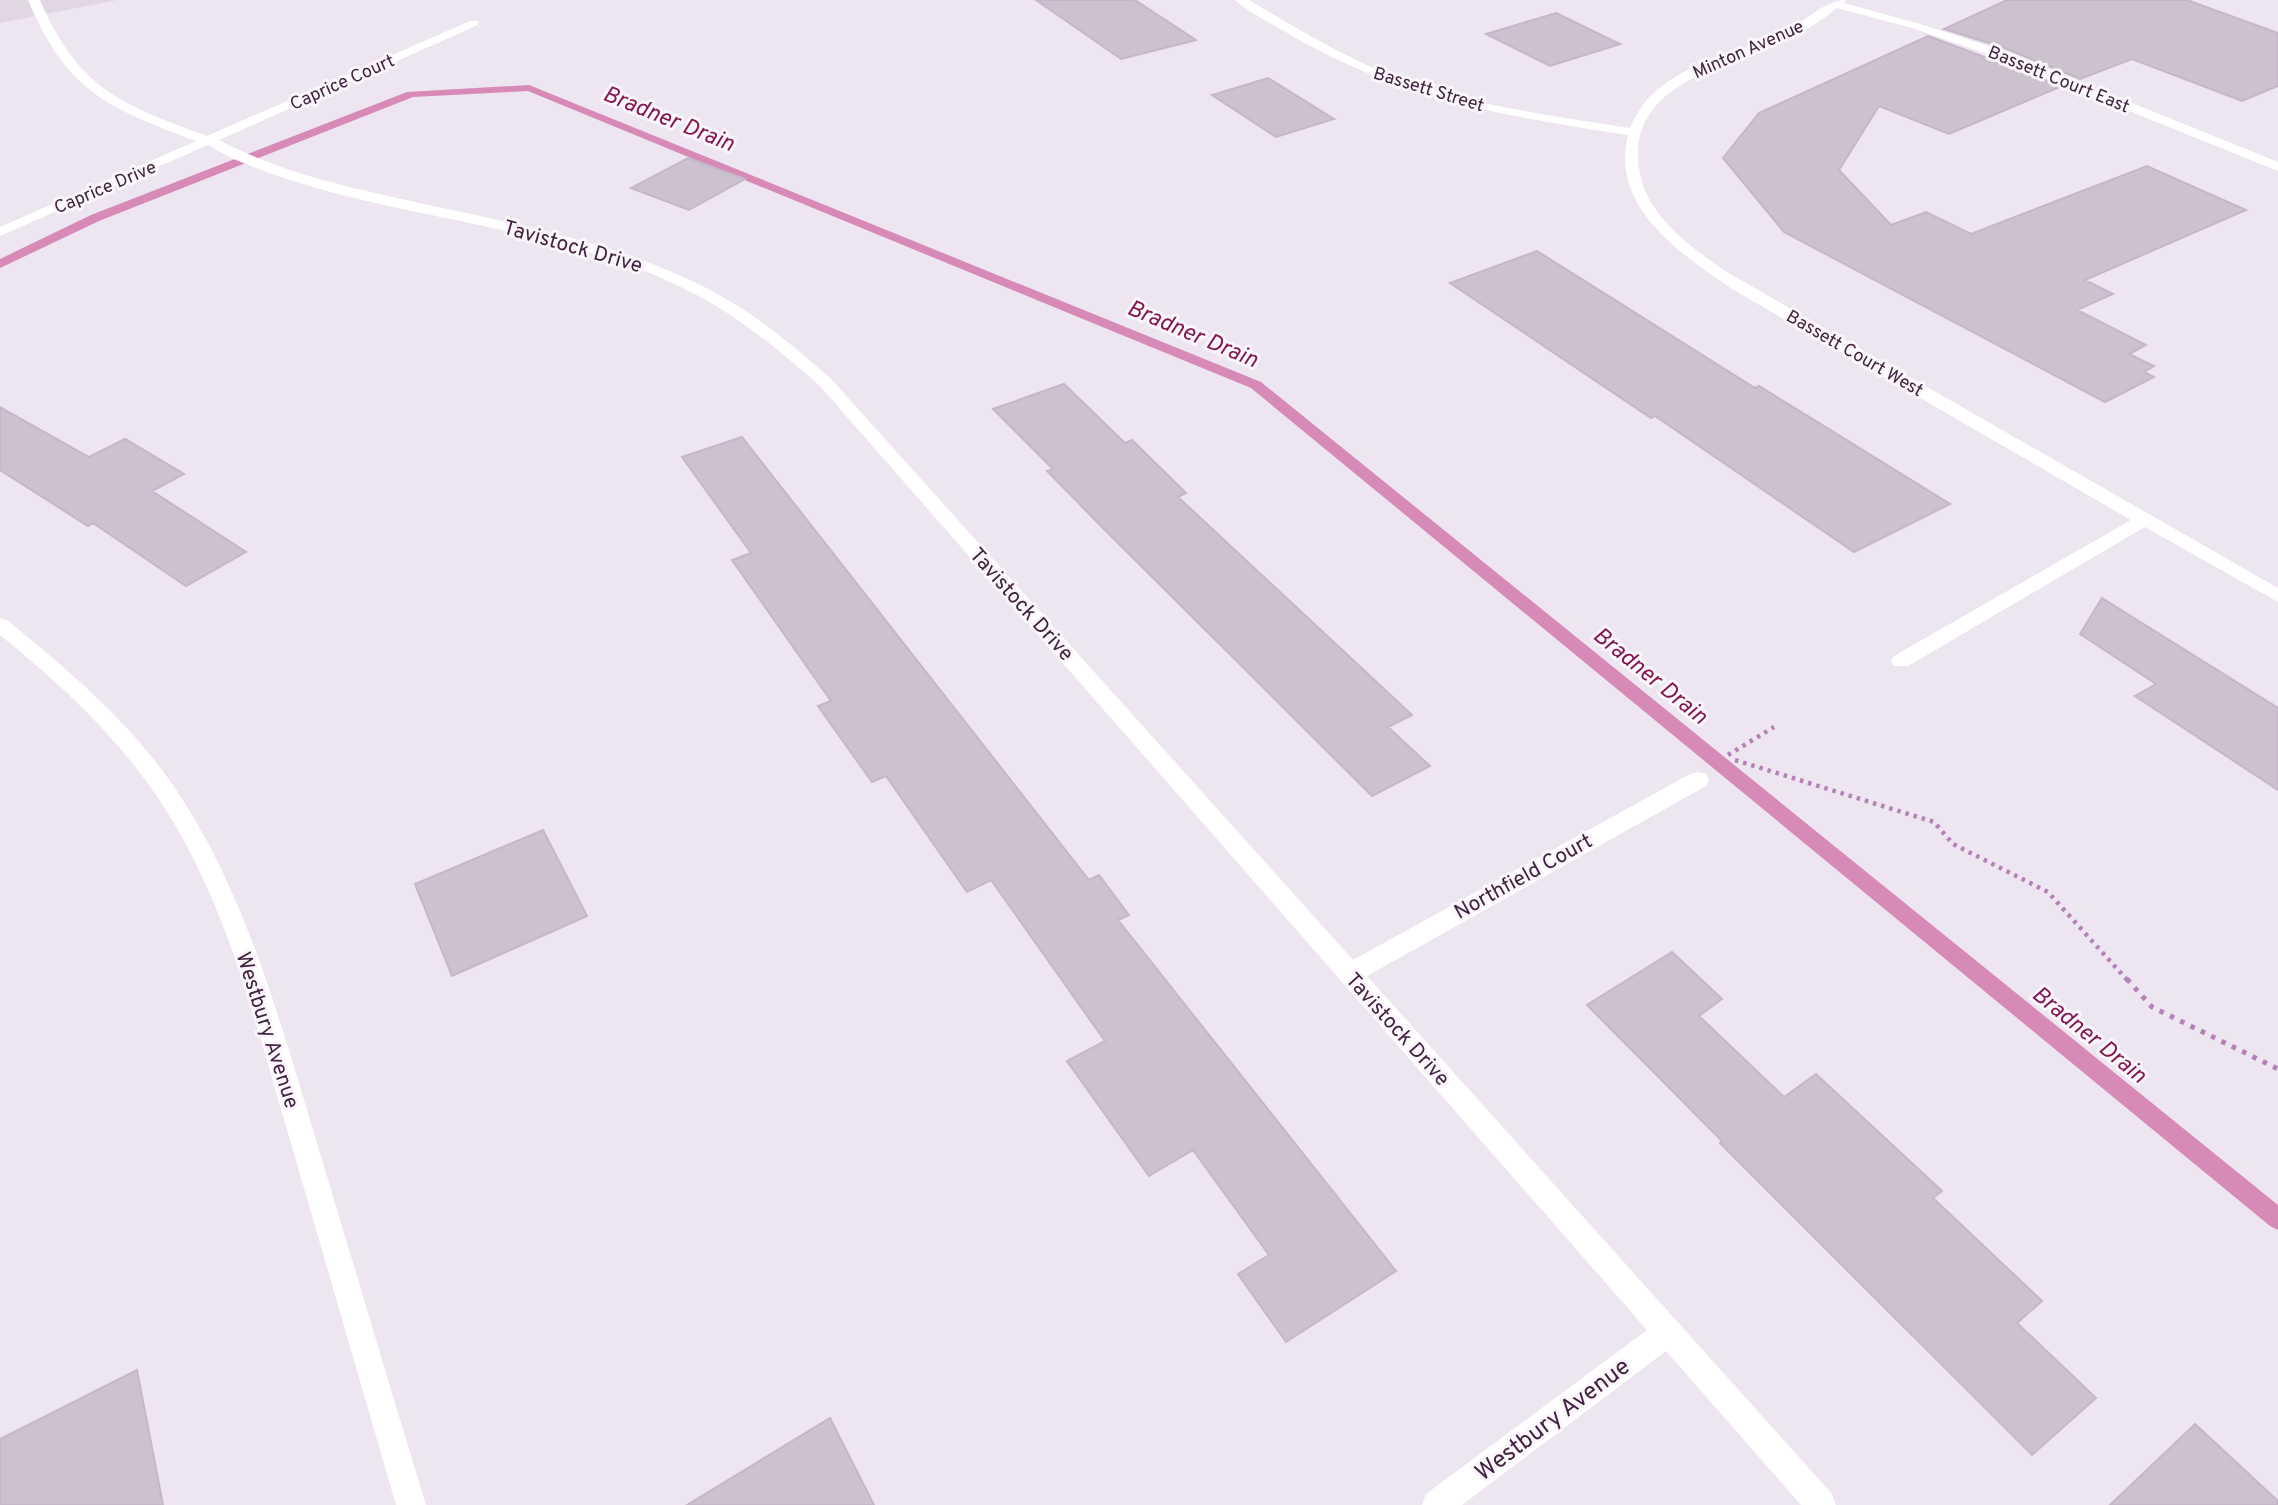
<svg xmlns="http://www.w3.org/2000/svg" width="2278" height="1505" font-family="Overpass,sans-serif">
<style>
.built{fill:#e1d6e3}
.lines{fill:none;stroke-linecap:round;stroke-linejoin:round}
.stream{fill:#d78ab6;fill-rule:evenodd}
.building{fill:#cdc1d0;stroke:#c6b6c9;stroke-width:2}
.path-far1{stroke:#b283b4;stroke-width:4.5;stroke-dasharray:3.5 5;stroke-linecap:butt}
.path{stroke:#b283b4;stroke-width:5;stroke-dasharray:4.5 7;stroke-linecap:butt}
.minor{fill:#fff;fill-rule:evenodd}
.labels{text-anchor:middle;stroke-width:6;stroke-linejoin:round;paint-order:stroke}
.far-street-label{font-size:18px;fill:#422242;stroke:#faf6fb}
.street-label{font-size:21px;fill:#422242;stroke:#faf6fb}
.water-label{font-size:23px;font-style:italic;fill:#831753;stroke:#faf6fb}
.near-street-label{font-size:24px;fill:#422242;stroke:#faf6fb}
</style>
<rect width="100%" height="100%" fill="#ede5ef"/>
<path class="built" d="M0,0H117L0,23Z"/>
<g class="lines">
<path class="stream" d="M529,85L1261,382L2278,1205V1230L2270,1226L1251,388L528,91L413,97L99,221L0,268V259L91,215L407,92Z"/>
</g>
<path class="building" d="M1036,0H1135L1196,40L1121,59Z
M2007,0H2187L2278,33V86L2242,101L2132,59L2080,79L2002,47L1944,29Z
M1556,13L1620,44L1550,66L1486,34Z
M1928,36L2062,86L1949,134L1879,106L1839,170L1891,225L1926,212L1971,234L2147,166L2246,210L2085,280L2113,294L2077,310L2146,345L2129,354L2154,366L2144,372L2154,377L2105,402L1784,232L1723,158L1759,113Z
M1268,78L1334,119L1276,137L1212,95Z
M688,158L745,179L689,210L631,188Z
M1537,251L1755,388L1759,386L1950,504L1854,552L1655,416L1651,418L1450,283Z
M1064,384L1125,443L1132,440L1186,493L1178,497L1412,715L1388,727L1430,766L1372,796L1101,526L1047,471L1053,469L993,409Z
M0,407L89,457L125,439L184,474L152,491L246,552L186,586L93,523L88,526L0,470Z
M742,437L1089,880L1099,875L1129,915L1118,920L1396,1271L1286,1342L1238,1274L1269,1255L1193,1150L1149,1176L1067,1061L1105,1041L991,880L967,892L886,776L872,782L818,706L831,701L732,560L751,553L682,457Z
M2102,598L2278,708V790L2135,696L2156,684L2080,634Z
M543,830L587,916L452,976L415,884Z
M1672,952L1722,999L1699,1016L1784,1097L1816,1074L1942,1191L1933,1198L2042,1301L2017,1323L2096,1398L2032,1455L1720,1143L1722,1141L1587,1005Z
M137,1370L163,1505H0V1439Z
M830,1418L874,1505H687Z
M2195,1424L2278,1501V1505H2110Z"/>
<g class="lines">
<path class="path-far1" d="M1728,755L1774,727
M1735,760L1934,822L1953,844L2048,892L2128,981"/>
<path class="path" d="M2127,979L2152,1007L2278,1069"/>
<path class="minor" d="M28,0H40C79,90 121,104 207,136L470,21H478V25L219,140C289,177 366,191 443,208C534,228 629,247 712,291C756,314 795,347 832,380L1353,960L1690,774L1698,772L1706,774L1709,780L1706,786L1367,976L1832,1494L1836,1505H1801L1666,1351L1462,1505H1422L1426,1494L1647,1330L820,386C778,349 735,313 683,288C544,220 383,221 241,162C229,158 219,151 208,145L0,236V227L196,141C108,108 67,92 28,0Z
M1235,0H1249C1298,29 1347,59 1401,79C1474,106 1553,116 1630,128C1637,113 1645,99 1658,89C1695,58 1748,51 1790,29C1808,19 1826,0 1846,0L1844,3L1920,24L2001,50L2278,162V171L1993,56L1912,28L1837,8C1816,25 1793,38 1768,48C1717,69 1636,86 1638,157C1639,210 1685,243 1725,271L2278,588V602L2145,527L1908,666H1894L1891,661L1894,656L2131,520L1732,289C1680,253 1610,208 1628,135C1503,116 1400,99 1289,34C1272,23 1250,14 1235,0Z
M0,618L7,620C68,670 130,722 175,788C246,893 280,1021 316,1140C353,1262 389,1384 426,1505H396C360,1381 324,1257 288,1133C255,1020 225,897 158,798C116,735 59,683 0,635Z"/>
</g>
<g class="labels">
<g class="far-street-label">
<text transform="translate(1748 49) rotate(-24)" y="6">Minton Avenue</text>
<text transform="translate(2059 79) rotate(22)" y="6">Bassett Court East</text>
<text transform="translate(342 82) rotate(-24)" y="6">Caprice Court</text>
<text transform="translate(1429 89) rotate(17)" y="6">Bassett Street</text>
<text transform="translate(105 187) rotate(-23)" y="6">Caprice Drive</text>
<text transform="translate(1855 353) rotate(30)" y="6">Bassett Court West</text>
</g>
<g class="street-label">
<text transform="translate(573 246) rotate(16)" y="7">Tavistock Drive</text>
<text transform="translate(1022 604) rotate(48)" y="7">Tavistock Drive</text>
<text transform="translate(1523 876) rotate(-29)" y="7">Northfield Court</text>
<text transform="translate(1398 1029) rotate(48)" y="7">Tavistock Drive</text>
<text transform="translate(268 1030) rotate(72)" y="7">Westbury Avenue</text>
</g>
<g class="water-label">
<text transform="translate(669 118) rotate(22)" y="8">Bradner Drain</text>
<text transform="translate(1193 333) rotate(23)" y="8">Bradner Drain</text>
<text transform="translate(1651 675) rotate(39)" y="8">Bradner Drain</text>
<text transform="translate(2090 1034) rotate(39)" y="8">Bradner Drain</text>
</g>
<g class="near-street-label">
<text transform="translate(1552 1419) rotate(-37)" y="8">Westbury Avenue</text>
</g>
</g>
</svg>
